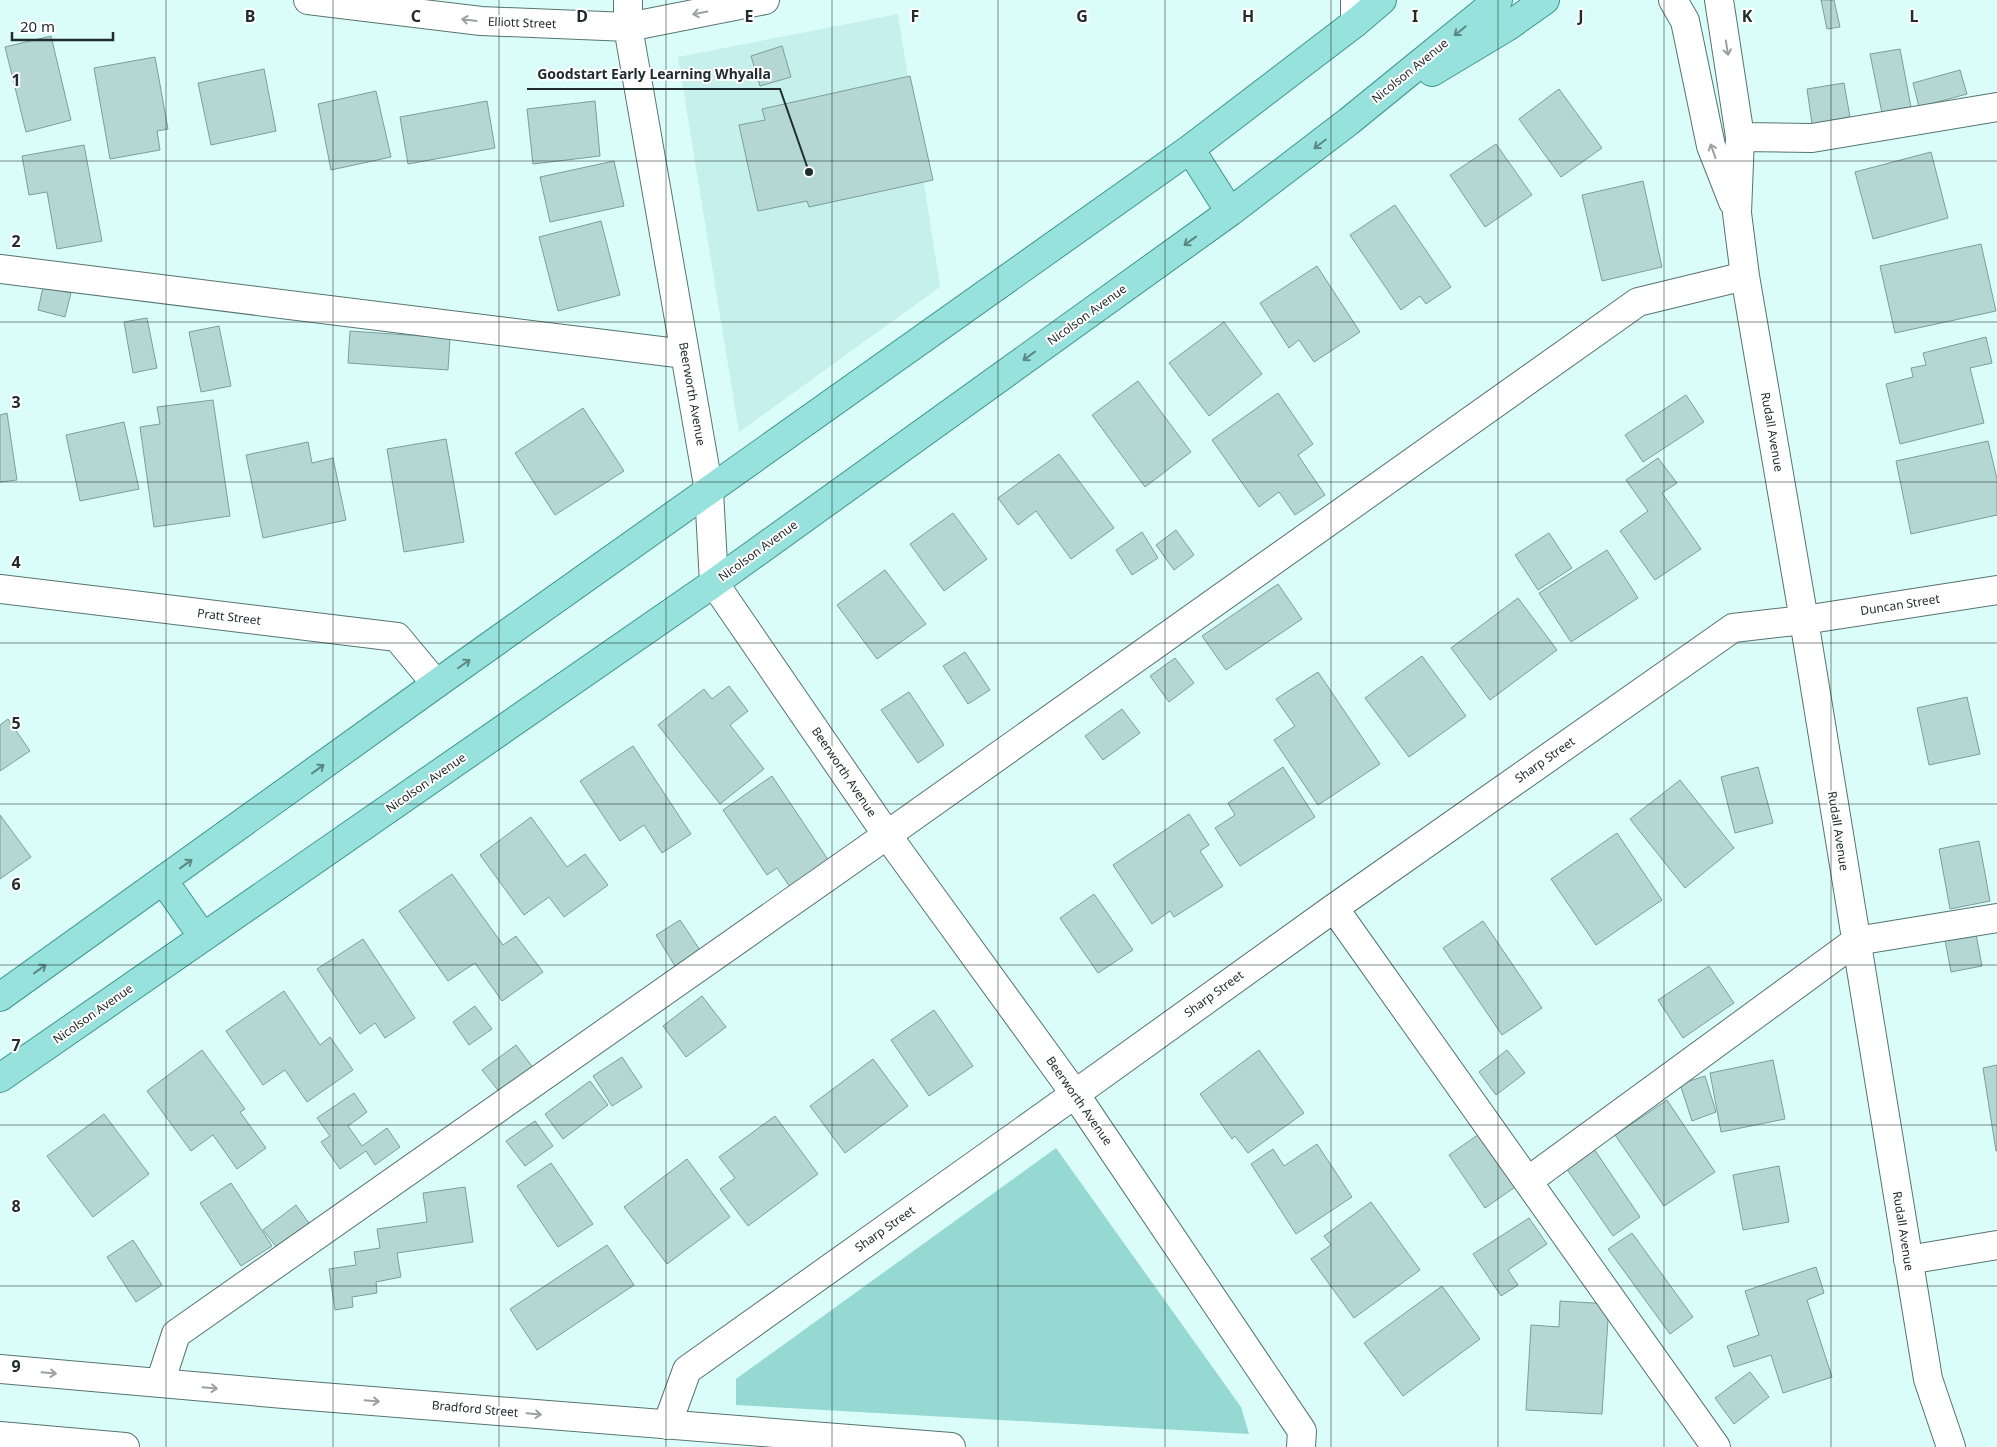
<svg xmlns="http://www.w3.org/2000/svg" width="1997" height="1447" font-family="'Noto Sans',sans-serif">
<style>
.built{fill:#c5f0eb}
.green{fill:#95d9d2}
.building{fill:#b5d7d3;stroke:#7e9d9a}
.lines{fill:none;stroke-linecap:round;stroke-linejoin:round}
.minor-casing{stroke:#567471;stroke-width:30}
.major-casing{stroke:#40968f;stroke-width:30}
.minor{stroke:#fff;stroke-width:28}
.major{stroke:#97e2dc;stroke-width:28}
.oneway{stroke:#9ba0a0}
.oneway2{stroke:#5c8884}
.grid{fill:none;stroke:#202d2c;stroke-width:1;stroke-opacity:0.55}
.labels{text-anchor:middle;stroke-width:4;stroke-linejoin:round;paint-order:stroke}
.street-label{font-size:12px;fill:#202d2c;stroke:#fff}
.grid-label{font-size:16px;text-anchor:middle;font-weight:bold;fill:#202d2c;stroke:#fff;stroke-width:4;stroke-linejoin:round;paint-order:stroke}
.leader{fill:none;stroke:#202d2c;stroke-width:2}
.callout-dot{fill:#202d2c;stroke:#fff;stroke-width:2}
.callout-label{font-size:14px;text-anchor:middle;font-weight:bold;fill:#202d2c;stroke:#fff;stroke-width:4;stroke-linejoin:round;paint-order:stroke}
</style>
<rect width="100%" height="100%" fill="#dbfdf9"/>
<path class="built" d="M898,14L940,287L739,432L678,57Z"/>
<path class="green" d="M1056,1148L1241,1407L1249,1434L736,1405V1379Z"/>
<path class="building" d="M1821,0H1834L1840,27L1827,29Z
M51,36L71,120L26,132L5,47Z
M782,46L791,77L760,86L751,56Z
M1900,49L1911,107L1882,113L1870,54Z
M155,57L168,129L157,131L160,150L110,159L94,68Z
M264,69L276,131L211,145L198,83Z
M1960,70L1967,94L1919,107L1913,83Z
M910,76L933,180L809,207L807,201L758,211L739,125L765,120L762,109Z
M1844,83L1850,117L1812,124L1807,89Z
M1559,89L1602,148L1561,177L1519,119Z
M376,91L391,157L331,170L318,104Z
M487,101L495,148L408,164L400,117Z
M595,101L600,156L533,164L527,109Z
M1496,144L1532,195L1485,227L1450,175Z
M84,145L102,241L57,249L47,192L29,195L22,156Z
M1931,152L1948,218L1873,239L1855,172Z
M614,161L624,206L550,222L540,177Z
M1643,181L1662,267L1602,281L1582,195Z
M1395,205L1451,287L1426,304L1420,296L1401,310L1350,235Z
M601,221L620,295L558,311L539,237Z
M1981,244L1996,311L1895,333L1880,266Z
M1317,266L1360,332L1314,362L1299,340L1289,348L1260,303Z
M43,287L71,293L65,317L38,310Z
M147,318L157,368L133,373L124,322Z
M1224,322L1262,374L1209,416L1169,363Z
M219,326L231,386L201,392L189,332Z
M350,331L450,338L448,370L348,363Z
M1986,337L1992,363L1970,368L1984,423L1900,444L1886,384L1913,377L1911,368L1926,365L1923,353Z
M1138,381L1191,452L1145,487L1092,415Z
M1278,393L1313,444L1298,455L1325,495L1295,515L1279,492L1259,507L1212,440Z
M1686,395L1704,422L1643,462L1625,435Z
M213,400L230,516L154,527L140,427L160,424L157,407Z
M583,408L624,471L555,515L515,453Z
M7,413L17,480L0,482V415Z
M124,422L139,489L80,501L66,435Z
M446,439L464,542L404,552L387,449Z
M1988,441L1997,479V515L1911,534L1896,461Z
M308,442L312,463L333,458L346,520L263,538L246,455Z
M1059,454L1114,528L1071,559L1036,511L1018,525L998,498Z
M1658,458L1677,483L1662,493L1701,549L1655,580L1620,531L1648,511L1626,480Z
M953,513L987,559L944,591L910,544Z
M1176,530L1194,555L1174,570L1156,545Z
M1142,532L1158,558L1132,575L1116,550Z
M1549,533L1572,568L1538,590L1515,555Z
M1607,550L1638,598L1571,642L1539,593Z
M885,570L926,624L877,659L837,605Z
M1278,584L1302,619L1226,670L1202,636Z
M1518,598L1557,650L1490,700L1451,648Z
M965,652L990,690L968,704L943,666Z
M1422,656L1466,716L1409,757L1365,698Z
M1175,658L1194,683L1169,702L1150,676Z
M1318,672L1380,764L1318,805L1274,740L1295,726L1276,699Z
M729,686L748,711L730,725L764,769L720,804L658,725L704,689L712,699Z
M909,692L944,745L918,763L881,710Z
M1967,697L1980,754L1929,765L1917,708Z
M1122,709L1140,733L1103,760L1085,736Z
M8,719L30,751L0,771V725Z
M633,746L691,834L662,853L644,825L620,841L580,781Z
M1283,767L1315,817L1240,866L1215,828L1235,815L1228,803Z
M1758,767L1773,823L1735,833L1721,777Z
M772,776L831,864L792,890L777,868L767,875L723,810Z
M1680,780L1734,848L1685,888L1630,819Z
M1189,814L1209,845L1200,851L1223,886L1174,917L1170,911L1152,924L1113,865Z
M0,815L31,857L0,879Z
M531,817L567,867L585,854L608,885L564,917L549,897L524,915L480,855Z
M1617,833L1662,900L1596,945L1551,879Z
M1979,841L1990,901L1950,909L1939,849Z
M452,874L503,945L516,936L543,972L502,1001L475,963L448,981L399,911Z
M1094,894L1133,950L1098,973L1060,918Z
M680,920L700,950L675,966L656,935Z
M1483,921L1542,1008L1502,1035L1443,948Z
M1976,934L1982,966L1951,972L1945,940Z
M363,939L415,1018L385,1038L375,1023L360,1034L317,969Z
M1709,966L1734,1003L1683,1038L1658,1000Z
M284,991L320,1045L330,1037L353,1070L307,1102L285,1070L263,1085L226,1031Z
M702,996L726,1027L686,1057L663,1026Z
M475,1006L492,1029L469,1045L453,1022Z
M934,1010L973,1066L929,1096L891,1040Z
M516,1045L534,1069L501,1094L482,1070Z
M202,1050L245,1109L240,1112L266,1148L237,1169L213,1135L191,1151L147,1091Z
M1259,1050L1304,1113L1248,1153L1235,1136L1232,1139L1200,1094Z
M1507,1050L1525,1073L1496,1095L1479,1072Z
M622,1057L642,1087L612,1106L593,1076Z
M873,1059L908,1106L845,1153L810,1106Z
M1773,1060L1785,1119L1721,1132L1710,1073Z
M1997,1065V1151H1996L1983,1068Z
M1705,1076L1716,1112L1692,1121L1680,1084Z
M590,1081L608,1105L563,1139L545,1114Z
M354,1093L367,1112L348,1126L362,1146L387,1128L400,1147L375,1165L366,1151L340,1169L321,1142L330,1136L317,1118Z
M1667,1100L1715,1172L1664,1206L1615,1135Z
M104,1114L149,1174L93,1217L47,1156Z
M775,1116L818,1174L748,1226L720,1189L735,1178L719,1157Z
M535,1121L553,1146L525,1166L506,1141Z
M1482,1132L1518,1185L1485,1208L1449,1155Z
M1317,1144L1352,1197L1296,1234L1251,1164L1273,1149L1284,1166Z
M1592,1146L1640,1217L1613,1236L1564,1165Z
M687,1159L730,1217L667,1264L624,1207Z
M551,1163L593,1224L558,1247L517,1186Z
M1779,1166L1789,1222L1743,1230L1733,1175Z
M231,1183L272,1246L241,1266L200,1203Z
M465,1187L473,1242L397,1253L401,1277L376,1282L377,1293L352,1297L353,1307L335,1310L329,1269L356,1265L354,1252L380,1248L377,1229L427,1222L423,1193Z
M1371,1202L1420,1270L1354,1318L1311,1259L1331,1245L1324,1236Z
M296,1205L313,1229L281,1253L263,1230Z
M1529,1218L1547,1244L1508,1270L1518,1285L1501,1296L1473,1254Z
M1632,1233L1693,1317L1670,1334L1608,1249Z
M133,1240L162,1285L136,1302L107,1257Z
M607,1245L634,1285L537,1350L510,1309Z
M1816,1267L1824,1293L1807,1300L1832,1377L1783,1393L1771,1355L1734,1367L1727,1346L1759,1335L1745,1291Z
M1442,1286L1480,1339L1403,1396L1364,1343Z
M1560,1301L1609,1304L1602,1414L1526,1410L1531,1325L1559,1327Z
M1750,1372L1769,1397L1734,1424L1715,1398Z"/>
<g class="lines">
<g class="minor-casing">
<path id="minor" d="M308,0L481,21L628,27L765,0
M628,0V27L709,491L714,583L887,835L1075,1094L1302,1431L1301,1447
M1673,0L1685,21L1711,146L1733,202
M1719,0L1740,137L1737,213L1745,276L1804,620L1928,1379L1951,1447
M1355,23V0
M1740,137L1812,138L1997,107
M0,269L685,354
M0,589L397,637L436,684
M1334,908L1716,1447
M1528,1181L1856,941L1997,918
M1908,1260L1997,1245
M0,1369L284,1394L951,1447
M160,1383L176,1334L887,835L1638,302L1745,276
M667,1425L687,1370L1075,1094L1334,908L1733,628L1804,620L1997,590
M0,1436L125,1447"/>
</g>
<g class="major-casing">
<path id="major" d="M1432,72L1507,27L1545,0
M1190,149L1230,212
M163,880L203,937
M0,997L436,684L1190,149L1355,23L1382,0
M0,1078L714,583L1230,212L1348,122L1498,0"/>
</g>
<use href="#minor" class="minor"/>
<use href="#major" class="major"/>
</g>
<defs><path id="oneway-shaft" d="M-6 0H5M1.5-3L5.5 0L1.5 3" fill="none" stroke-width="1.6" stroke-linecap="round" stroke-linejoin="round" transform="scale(1.25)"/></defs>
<g class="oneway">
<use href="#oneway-shaft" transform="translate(700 13) rotate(169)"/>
<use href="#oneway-shaft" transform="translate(469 20) rotate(-173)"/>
<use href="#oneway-shaft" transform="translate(1727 48) rotate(81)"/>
<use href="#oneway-shaft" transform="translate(1713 151) rotate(-110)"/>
<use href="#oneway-shaft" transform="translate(49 1373) rotate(5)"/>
<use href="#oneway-shaft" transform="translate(210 1388) rotate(5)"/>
<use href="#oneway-shaft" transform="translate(372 1401) rotate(5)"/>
<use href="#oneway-shaft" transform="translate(534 1414) rotate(5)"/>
</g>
<g class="oneway2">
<use href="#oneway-shaft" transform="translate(1460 31) rotate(141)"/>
<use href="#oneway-shaft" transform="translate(1320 144) rotate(143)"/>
<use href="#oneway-shaft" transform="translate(1190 241) rotate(144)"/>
<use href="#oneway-shaft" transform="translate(1029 356) rotate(144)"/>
<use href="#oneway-shaft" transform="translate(464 664) rotate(-35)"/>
<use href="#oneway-shaft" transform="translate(318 769) rotate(-36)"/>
<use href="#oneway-shaft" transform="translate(186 864) rotate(-36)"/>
<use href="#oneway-shaft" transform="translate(40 969) rotate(-36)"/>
</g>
<path class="grid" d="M166,0V1447M333,0V1447M499,0V1447M666,0V1447M832,0V1447M998,0V1447M1165,0V1447M1331,0V1447M1498,0V1447M1664,0V1447M1831,0V1447M0,161H1997M0,322H1997M0,482H1997M0,643H1997M0,804H1997M0,965H1997M0,1125H1997M0,1286H1997"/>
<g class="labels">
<g class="street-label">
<text transform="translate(522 23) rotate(2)" y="4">Elliott Street</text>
<text transform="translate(1410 71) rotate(-39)" y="4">Nicolson Avenue</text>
<text transform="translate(1087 315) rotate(-36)" y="4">Nicolson Avenue</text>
<text transform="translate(692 394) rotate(80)" y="4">Beerworth Avenue</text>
<text transform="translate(1772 432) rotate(80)" y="4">Rudall Avenue</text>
<text transform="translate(758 551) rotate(-36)" y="4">Nicolson Avenue</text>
<text transform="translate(1900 605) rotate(-9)" y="4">Duncan Street</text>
<text transform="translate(229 617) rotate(7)" y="4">Pratt Street</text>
<text transform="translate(1545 760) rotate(-35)" y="4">Sharp Street</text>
<text transform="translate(844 772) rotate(56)" y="4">Beerworth Avenue</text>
<text transform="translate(426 783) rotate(-35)" y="4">Nicolson Avenue</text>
<text transform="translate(1838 831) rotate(81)" y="4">Rudall Avenue</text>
<text transform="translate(1214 994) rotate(-36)" y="4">Sharp Street</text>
<text transform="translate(93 1014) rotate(-35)" y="4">Nicolson Avenue</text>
<text transform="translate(1079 1101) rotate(55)" y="4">Beerworth Avenue</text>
<text transform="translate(885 1229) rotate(-35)" y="4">Sharp Street</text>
<text transform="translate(1903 1231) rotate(81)" y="4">Rudall Avenue</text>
<text transform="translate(475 1409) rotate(5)" y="4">Bradford Street</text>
</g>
</g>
<g class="grid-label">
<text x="250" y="22">B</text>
<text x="416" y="22">C</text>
<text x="582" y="22">D</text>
<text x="749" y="22">E</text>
<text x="915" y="22">F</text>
<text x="1082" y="22">G</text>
<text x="1248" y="22">H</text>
<text x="1415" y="22">I</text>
<text x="1581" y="22">J</text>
<text x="1747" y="22">K</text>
<text x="1914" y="22">L</text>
<text x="16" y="86">1</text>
<text x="16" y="247">2</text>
<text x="16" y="408">3</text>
<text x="16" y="568">4</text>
<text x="16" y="729">5</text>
<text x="16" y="890">6</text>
<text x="16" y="1051">7</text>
<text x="16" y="1212">8</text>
<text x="16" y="1372">9</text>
</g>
<path class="leader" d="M809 172L780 89H527"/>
<circle class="callout-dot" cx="809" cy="172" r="5"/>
<g class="callout-label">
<text x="654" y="79">Goodstart Early Learning Whyalla</text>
</g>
<path d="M12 32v8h101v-8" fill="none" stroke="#202d2c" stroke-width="2.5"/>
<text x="20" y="32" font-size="15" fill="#202d2c" stroke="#ffffff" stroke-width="4" paint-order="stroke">20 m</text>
</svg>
